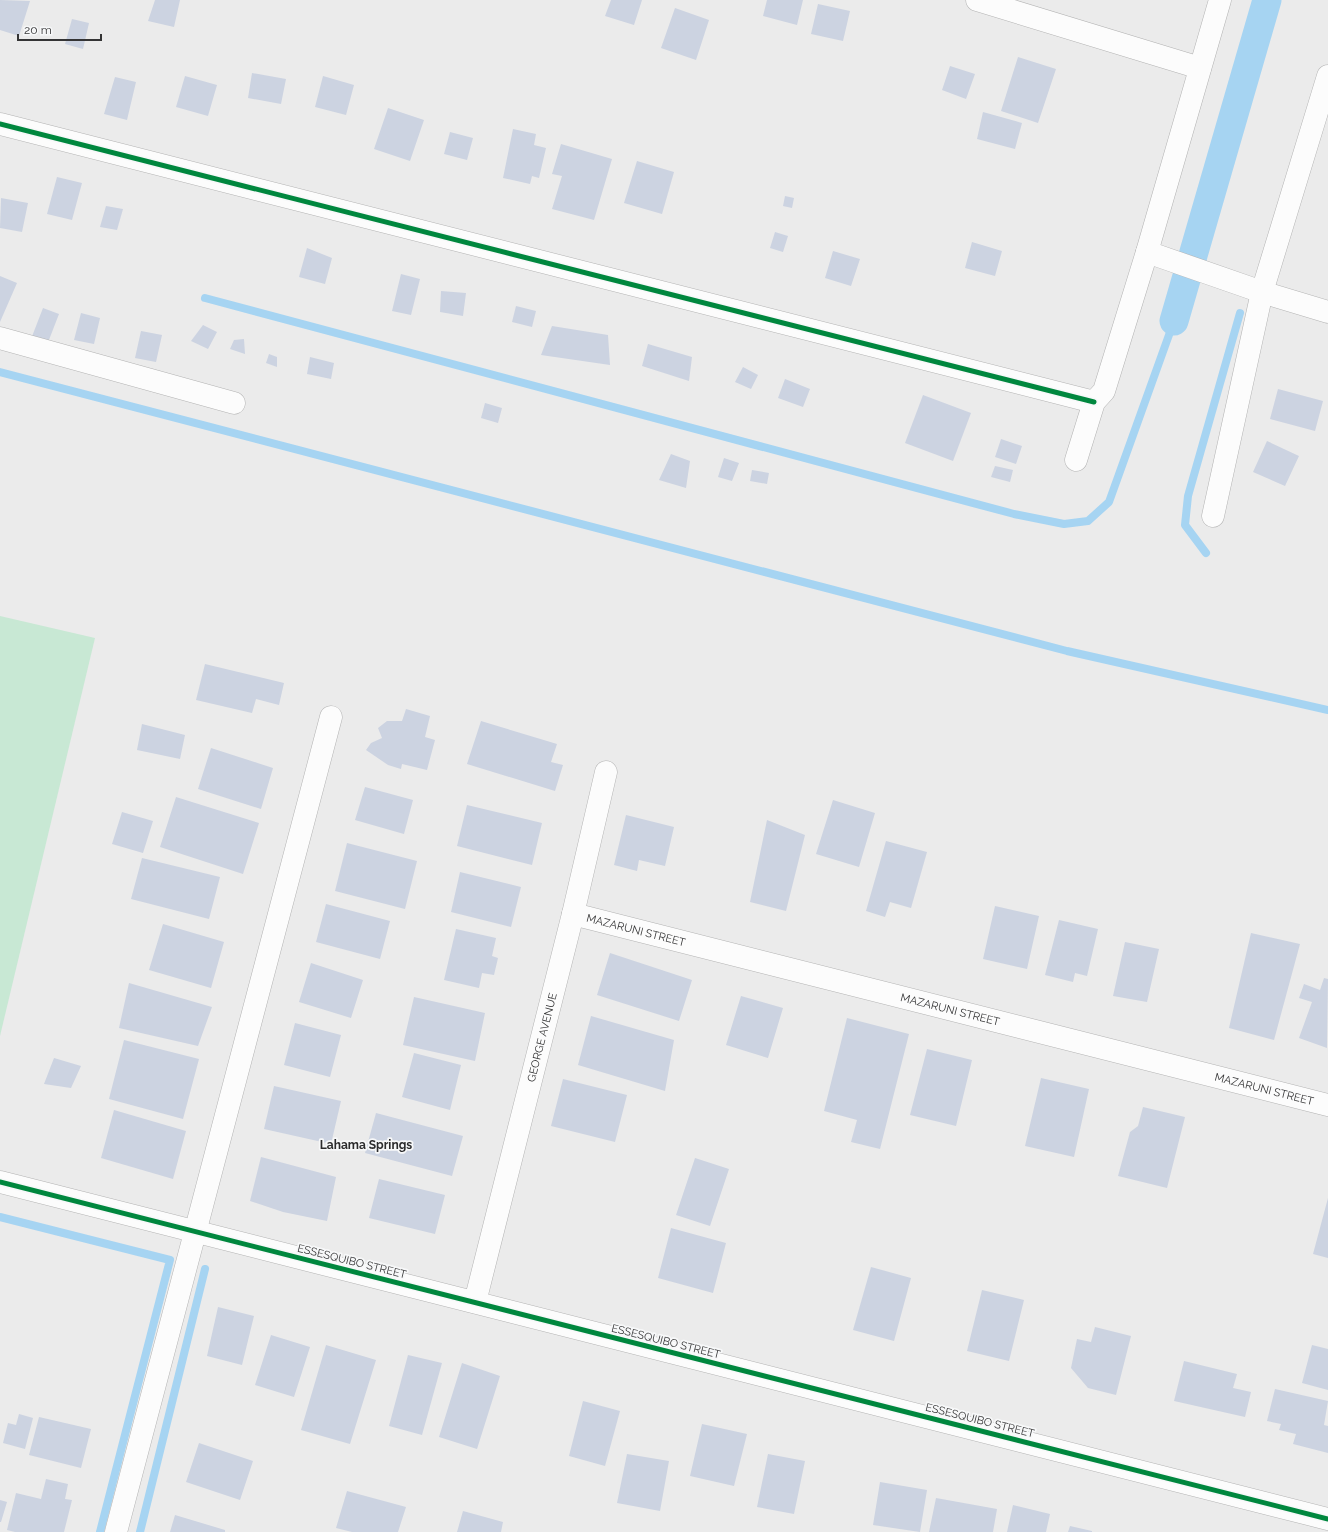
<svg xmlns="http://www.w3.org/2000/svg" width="1328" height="1532" font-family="Raleway,sans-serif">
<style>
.green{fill:#c8e8d4}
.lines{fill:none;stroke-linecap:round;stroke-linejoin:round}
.stream{stroke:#a6d4f2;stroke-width:8}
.canal{stroke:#a6d4f2;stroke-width:29}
.building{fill:#ccd3e1}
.minor-casing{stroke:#b3b3b3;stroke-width:23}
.minor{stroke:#fcfcfc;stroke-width:22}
.cycleway-casing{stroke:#f7f8f9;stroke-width:8}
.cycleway{stroke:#00873e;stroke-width:5}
.labels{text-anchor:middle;stroke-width:3.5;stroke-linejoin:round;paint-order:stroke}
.street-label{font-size:11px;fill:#343435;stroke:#f7f8f9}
.neighbourhood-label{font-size:12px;font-weight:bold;fill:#2b2b2c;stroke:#f7f8f9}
</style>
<rect width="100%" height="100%" fill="#ebebeb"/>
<path class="green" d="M0,616L95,638L0,1036Z"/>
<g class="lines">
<path class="stream" d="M205,298L1014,514L1064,524L1088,521L1109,502L1174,321
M0,372L1067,651L1328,710
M1206,553L1185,525L1188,496L1240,313
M0,1217L170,1260L100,1532
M140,1532L205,1269"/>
<path class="canal" d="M1174,321L1267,0"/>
</g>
<path class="building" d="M0,0L30,1L19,36L0,30Z
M155,0H180L174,27L148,21Z
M611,0H642L634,25L605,16Z
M767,0H803L797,25L763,16Z
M818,4L850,11L843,41L811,34Z
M675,8L709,20L696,60L661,48Z
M72,19L89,23L83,49L65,44Z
M1018,57L1056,69L1038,123L1001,111Z
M950,66L975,74L966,99L942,90Z
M252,73L286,79L281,104L248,98Z
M185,76L217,85L208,116L176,107Z
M323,76L354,85L346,115L315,107Z
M115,77L136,82L127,120L104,114Z
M388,108L424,120L410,161L374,149Z
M983,112L1022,123L1015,149L977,139Z
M513,129L536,134L534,145L546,148L539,178L532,176L530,184L503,178Z
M450,132L473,138L467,160L444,154Z
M561,144L612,159L594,220L552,209L562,176L552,174Z
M637,161L674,172L662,214L624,203Z
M57,177L82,183L72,220L47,214Z
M785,196L794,198L792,208L783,206Z
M1,198L28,203L22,232L0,228Z
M106,206L123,209L117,230L100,227Z
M775,232L788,236L783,252L770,248Z
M972,242L1002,251L995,276L965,268Z
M307,248L332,258L325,284L299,277Z
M833,251L860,259L851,286L825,278Z
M401,274L420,279L411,315L392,311Z
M0,276L17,283L0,322Z
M441,291L466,293L463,316L440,312Z
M516,306L536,311L532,327L512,322Z
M43,308L59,314L47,345L31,339Z
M81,313L100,318L94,344L74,340Z
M203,325L217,332L208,349L191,341Z
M552,326L608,335L610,365L541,355Z
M141,331L162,335L156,362L135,358Z
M244,339L245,354L230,349L234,340Z
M648,344L692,357L689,381L642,366Z
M269,354L277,357V367L266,363Z
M310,357L334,363L331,379L307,374Z
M743,367L758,375L751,389L735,382Z
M785,379L810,389L803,407L778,398Z
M1278,389L1323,401L1315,431L1270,419Z
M923,395L971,413L953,461L905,443Z
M485,403L502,408L498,423L481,418Z
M1001,439L1022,446L1016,464L995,457Z
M1267,441L1299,456L1285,486L1253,472Z
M671,454L690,461L686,488L659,480Z
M724,458L739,463L732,481L718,477Z
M995,466L1013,470L1010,482L991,477Z
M752,470L769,473L767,484L750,481Z
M205,664L284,683L279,705L256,699L252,713L196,700Z
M406,709L430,716L425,737L435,740L427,770L402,764L401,769L388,765L366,750L371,743L382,738L378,728L387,721H402Z
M481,721L557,744L551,762L563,765L555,791L467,764Z
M142,724L185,735L180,759L137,750Z
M211,748L273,768L261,809L198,789Z
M365,787L413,800L404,834L355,820Z
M176,797L259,823L243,874L160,847Z
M833,800L875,813L859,867L816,854Z
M467,805L542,823L532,865L457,846Z
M122,812L153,821L143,853L112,844Z
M626,815L674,827L665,866L639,860L637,871L614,865Z
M767,820L805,835L786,911L750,902Z
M886,841L927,852L911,908L890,902L885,917L866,911Z
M347,843L417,861L405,909L335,891Z
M142,858L220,877L209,919L131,899Z
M460,872L521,887L511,927L451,912Z
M326,904L390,921L380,959L316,942Z
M995,906L1039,916L1027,969L983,959Z
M1059,920L1098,929L1087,976L1075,973L1073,982L1045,975Z
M163,924L224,942L211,988L149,970Z
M456,929L496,938L492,956L498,958L494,975L482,973L479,988L444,980Z
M1251,933L1300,944L1274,1040L1229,1028Z
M1125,942L1159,949L1147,1002L1113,996Z
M610,953L692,980L679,1021L597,995Z
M311,963L363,980L351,1018L299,1002Z
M1324,978L1328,979L1327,1048L1299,1038L1312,1002L1299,998L1304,984L1320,990Z
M129,983L212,1007L198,1046L119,1028Z
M741,996L783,1008L768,1058L726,1045Z
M414,997L485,1013L475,1061L403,1045Z
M591,1016L674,1040L665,1091L578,1065Z
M847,1018L909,1034L880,1149L851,1142L857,1120L824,1111Z
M295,1023L341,1035L330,1077L284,1065Z
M124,1040L199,1059L183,1119L109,1099Z
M927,1049L972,1060L956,1126L910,1115Z
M414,1053L461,1065L450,1110L402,1097Z
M54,1058L81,1066L71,1088L44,1084Z
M1041,1078L1089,1089L1074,1157L1025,1146Z
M563,1079L627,1095L615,1142L551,1126Z
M274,1086L341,1101L331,1144L264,1129Z
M1143,1107L1185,1117L1167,1188L1118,1176L1130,1132L1138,1126Z
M114,1110L186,1131L173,1179L101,1158Z
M376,1113L463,1136L452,1176L365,1153Z
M261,1157L336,1177L327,1221L283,1212L250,1201Z
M695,1158L729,1169L710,1226L676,1215Z
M379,1179L445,1195L435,1234L369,1218Z
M1328,1198V1258L1313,1254Z
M671,1228L726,1243L713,1293L658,1278Z
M871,1267L911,1278L894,1341L853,1330Z
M982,1290L1024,1300L1009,1361L967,1351Z
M218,1307L254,1316L242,1365L207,1356Z
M1095,1327L1131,1336L1116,1395L1088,1388L1071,1368L1077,1339L1091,1342Z
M271,1335L310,1347L294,1397L255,1385Z
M326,1345L376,1360L350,1444L301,1430Z
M1312,1345L1328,1349V1390L1302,1383Z
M408,1355L442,1363L422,1435L389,1426Z
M1184,1361L1237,1374L1233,1388L1251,1392L1245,1417L1174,1401Z
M462,1363L500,1376L477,1449L439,1437Z
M1275,1389L1328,1401L1324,1425L1328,1426V1453L1293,1444L1296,1434L1279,1430L1281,1424L1267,1421Z
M583,1401L620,1411L605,1466L569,1456Z
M19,1414L33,1418L25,1449L3,1443L8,1423L16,1425Z
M39,1417L91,1429L81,1468L29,1455Z
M702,1424L747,1434L734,1486L690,1476Z
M199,1443L253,1461L240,1500L186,1482Z
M627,1454L669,1461L660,1511L617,1503Z
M768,1454L805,1461L794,1514L757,1507Z
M46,1479L68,1484L65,1499L72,1500L64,1532H15L7,1530L16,1493L41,1499Z
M880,1482L927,1490L920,1532L873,1525Z
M347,1491L406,1507L398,1532H352L336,1528Z
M936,1498L997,1509L993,1532H929Z
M0,1500L7,1502L1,1522H0Z
M1013,1505L1050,1514L1046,1532H1007Z
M463,1511L503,1522L501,1532H457Z
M175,1515L225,1530V1532H170Z
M1070,1526L1092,1531V1532H1068Z"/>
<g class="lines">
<g class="minor-casing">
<g id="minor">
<path d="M977,0L1200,68"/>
<path d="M0,124L1094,402"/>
<path d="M1147,252L1262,292L1328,312"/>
<path d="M0,338L234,403"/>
<path d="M1076,460L1094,402L1104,391L1147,252L1220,0"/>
<path d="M1213,516L1262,292L1328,76"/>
<path id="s1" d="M573,914L1328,1105"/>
<path d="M0,1182L1328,1519"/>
<path id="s2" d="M475,1302L573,914L606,772"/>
<path d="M116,1532L331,717"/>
</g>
</g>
<use href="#minor" class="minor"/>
<g class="cycleway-casing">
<path id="cycleway" d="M0,124L1094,402
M0,1182L1328,1519"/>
</g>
<use href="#cycleway" class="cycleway"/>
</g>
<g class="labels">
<g class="street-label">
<text dy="4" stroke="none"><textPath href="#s1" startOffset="65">MAZARUNI STREET</textPath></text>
<text dy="4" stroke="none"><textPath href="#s1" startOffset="389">MAZARUNI STREET</textPath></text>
<text dy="4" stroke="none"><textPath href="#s2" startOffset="273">GEORGE AVENUE</textPath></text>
<text dy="4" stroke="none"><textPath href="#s1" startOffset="713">MAZARUNI STREET</textPath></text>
<text transform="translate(352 1261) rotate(14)" y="4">ESSESQUIBO STREET</text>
<text transform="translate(666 1341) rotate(14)" y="4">ESSESQUIBO STREET</text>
<text transform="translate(980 1420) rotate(14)" y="4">ESSESQUIBO STREET</text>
</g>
<g class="neighbourhood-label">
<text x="366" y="1149">Lahama Springs</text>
</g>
</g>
<path d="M18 34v6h83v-6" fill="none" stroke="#343435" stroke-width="2"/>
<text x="24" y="34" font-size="12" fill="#343435" stroke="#f7f8f9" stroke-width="3" paint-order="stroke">20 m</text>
</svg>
